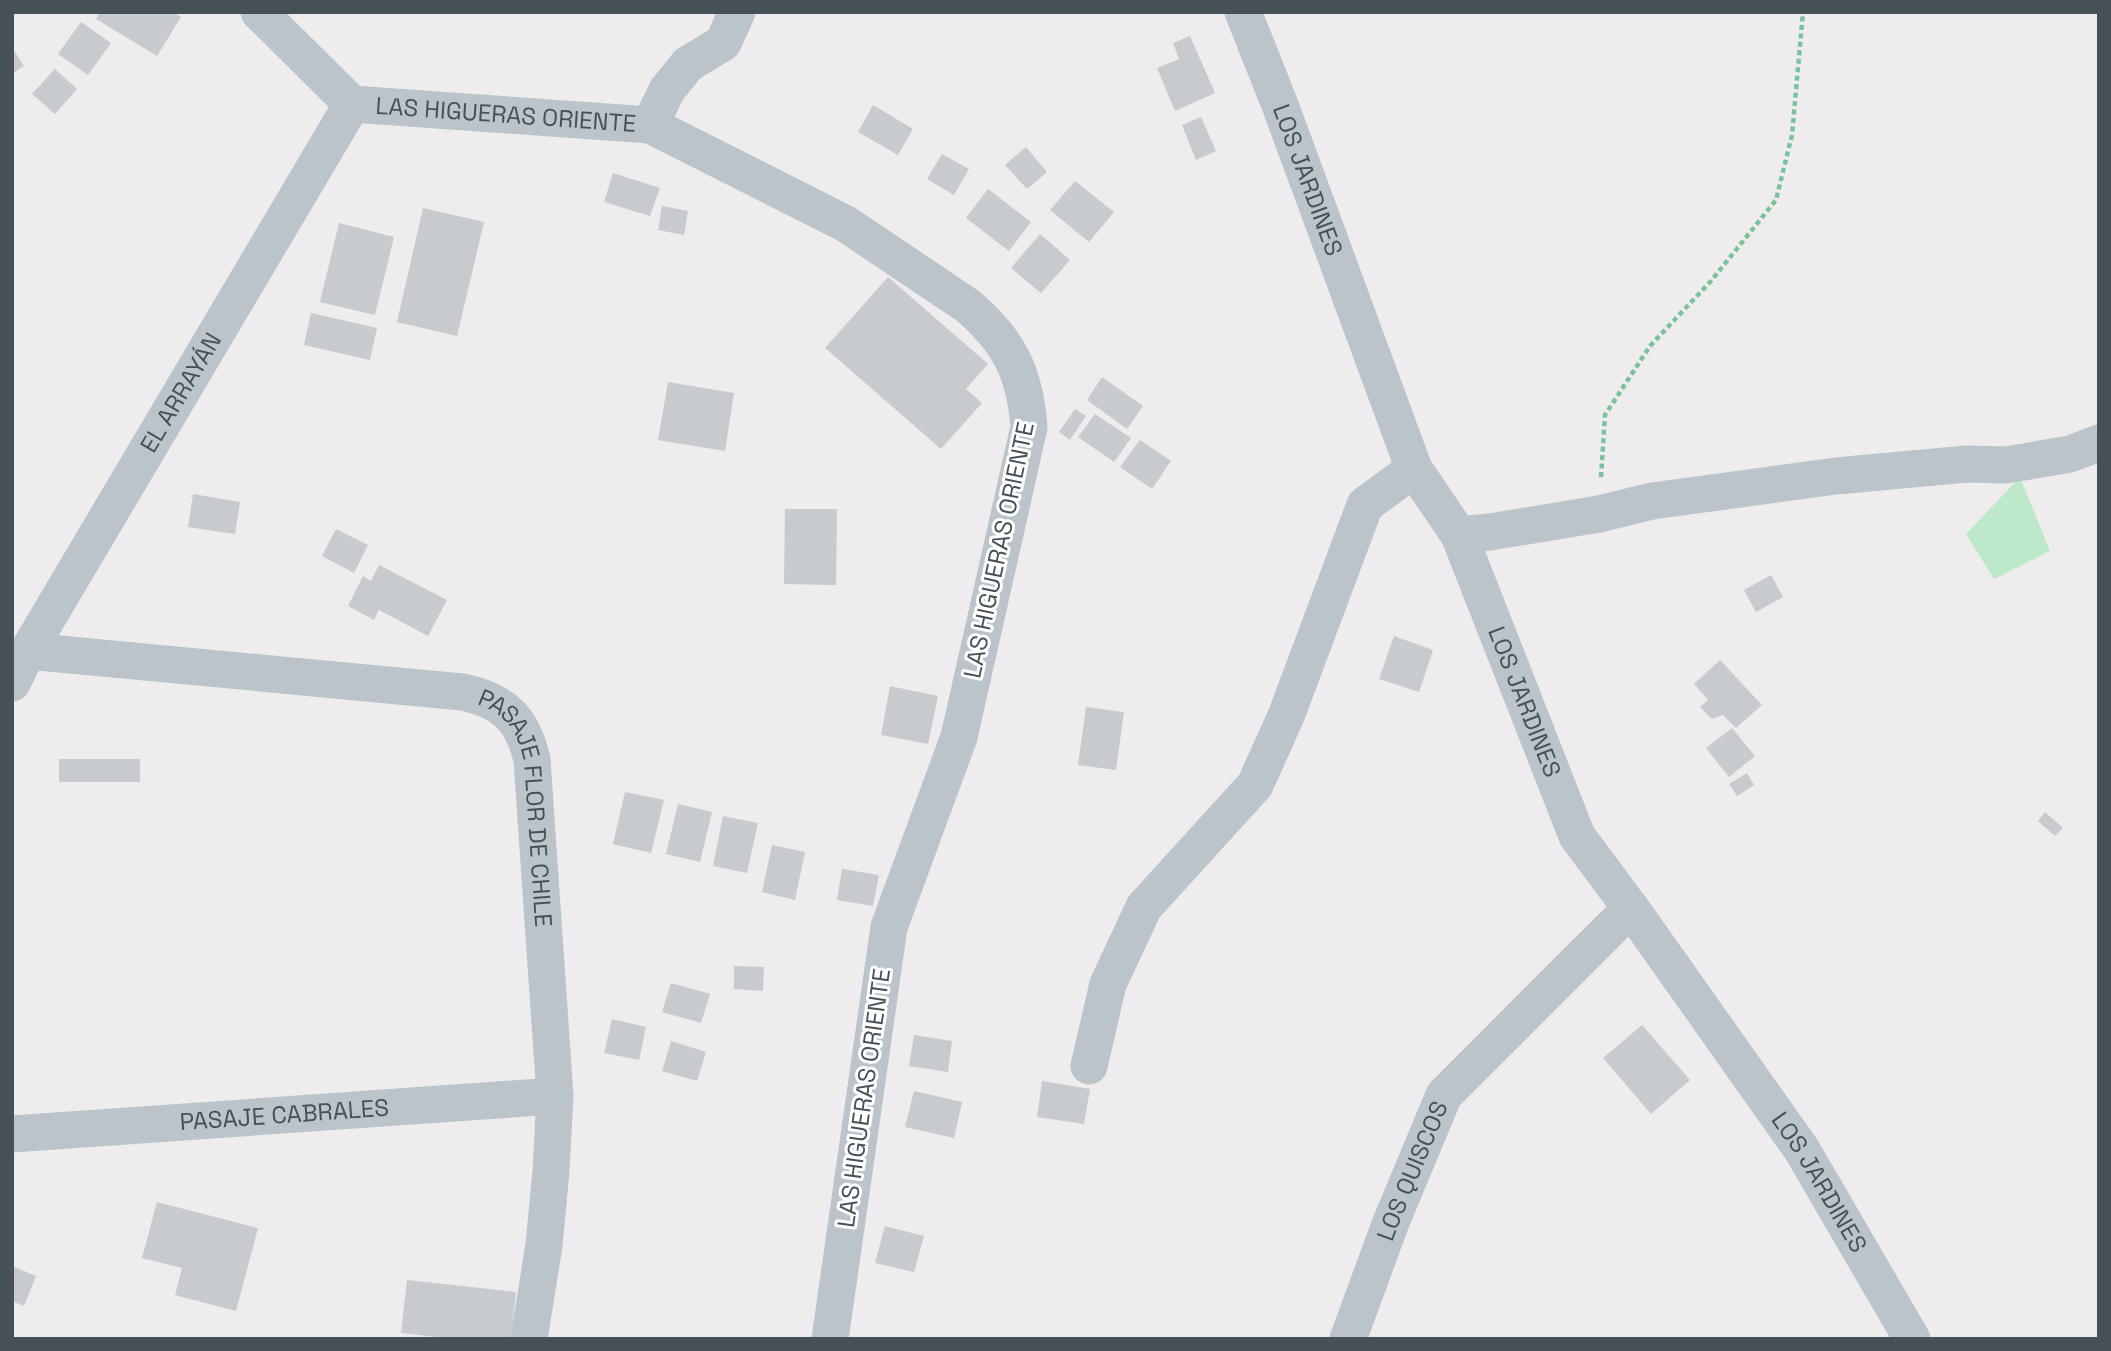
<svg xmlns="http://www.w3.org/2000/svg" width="2111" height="1351" font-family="'Space Grotesk',sans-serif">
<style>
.green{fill:#bde9ca}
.building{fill:#c7cace}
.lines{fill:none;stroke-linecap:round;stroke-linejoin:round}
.path{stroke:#79c398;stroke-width:4.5;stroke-dasharray:5 3.5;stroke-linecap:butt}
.minor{stroke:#bbc4ca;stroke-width:37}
.labels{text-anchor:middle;stroke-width:6;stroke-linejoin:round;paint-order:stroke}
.street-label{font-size:24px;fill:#465157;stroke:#fff}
</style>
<rect width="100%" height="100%" fill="#eeecec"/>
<path class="green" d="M2020,477L2050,551L1994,579L1966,534Z"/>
<path class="building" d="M100,12H172L181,17L157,56L96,19Z
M81,22L111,43L88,75L58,54Z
M1190,36L1215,93L1175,111L1157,68L1179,59L1173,43Z
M14,50L24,66L12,74V51Z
M55,69L77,89L55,114L32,94Z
M873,105L913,129L898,155L858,132Z
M1201,117L1216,151L1196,160L1182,125Z
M1026,147L1047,172L1027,189L1005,165Z
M942,154L969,169L954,195L927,179Z
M613,173L660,188L650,216L604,202Z
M1075,181L1114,212L1089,242L1050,210Z
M988,189L1031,222L1009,251L966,218Z
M662,206L688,211L684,235L658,230Z
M423,208L484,222L457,336L397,322Z
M339,223L394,237L375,315L320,302Z
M1040,234L1070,260L1041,293L1011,268Z
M888,277L988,364L966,389L982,403L941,449L825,348Z
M311,313L377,328L370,360L304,345Z
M1102,377L1143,406L1127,429L1087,400Z
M668,382L734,393L725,451L658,440Z
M1075,409L1086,416L1070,440L1059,432Z
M1095,414L1131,438L1114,462L1078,437Z
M1140,440L1171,461L1152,489L1120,467Z
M193,494L240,502L235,534L188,527Z
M785,509H837L836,585L784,584Z
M336,529L368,545L354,573L322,556Z
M379,565L447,600L428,636L379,610L374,620L348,606L363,576L371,581Z
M1771,575L1783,597L1756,612L1744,590Z
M1394,636L1433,650L1419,692L1379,679Z
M1720,660L1762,705L1736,728L1723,715L1712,719L1700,707L1708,700L1694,684Z
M890,686L938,696L928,744L881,735Z
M1086,707L1124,712L1116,770L1078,765Z
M1732,728L1755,756L1729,777L1706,748Z
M59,759H140V782H59Z
M1747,773L1754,785L1737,796L1729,784Z
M625,792L664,800L651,853L613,844Z
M678,804L712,812L700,862L666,854Z
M2045,812L2063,828L2055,836L2038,821Z
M723,816L758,823L747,873L713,866Z
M772,845L805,852L795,900L762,892Z
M842,869L879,875L873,906L837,900Z
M734,966L764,967L763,991L734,989Z
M671,983L710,994L701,1023L662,1012Z
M612,1019L646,1027L639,1060L604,1053Z
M1642,1025L1690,1080L1651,1114L1603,1058Z
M914,1035L952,1041L948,1072L909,1066Z
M671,1041L706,1052L697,1081L662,1071Z
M1042,1081L1090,1089L1084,1124L1037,1117Z
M914,1091L962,1102L954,1138L905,1127Z
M157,1202L258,1228L236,1311L175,1295L182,1268L142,1258Z
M885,1226L924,1236L914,1272L875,1263Z
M12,1266L36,1276L24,1306L12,1301Z
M407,1280L516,1292L511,1339H455L401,1333Z"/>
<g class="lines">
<path class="path" d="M1601,477L1605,415L1650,346L1711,281L1776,200L1792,135L1803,12"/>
<g class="minor">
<path id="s1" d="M259,12L352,104L650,125L846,224L968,306C1009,341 1025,373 1029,427L959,737L889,927L830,1339"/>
<path id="s2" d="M1243,12L1280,105L1414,469L1459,535L1577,836L1635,914L1802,1150L1912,1339"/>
<path d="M650,125L667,90L688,64L723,43L737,12"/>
<path d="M1459,535L1490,532L1599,514L1652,501L1836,476L1967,464L2006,465L2070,454L2099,443"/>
<path id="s3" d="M28,651L462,692C503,700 523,719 532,760L555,1096L551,1171L544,1245L529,1339"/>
<path id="s4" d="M12,683L28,651L352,104"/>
<path d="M1089,1066L1108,984L1144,907L1255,785L1286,716L1365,505L1414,469"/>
<path id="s5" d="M12,1134L555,1096"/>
<path id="s6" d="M1348,1339L1391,1222L1444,1095L1631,908"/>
</g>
</g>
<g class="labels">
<g class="street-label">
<text dy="8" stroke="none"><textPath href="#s1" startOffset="285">LAS HIGUERAS ORIENTE</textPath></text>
<text dy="8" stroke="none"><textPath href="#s2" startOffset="180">LOS JARDINES</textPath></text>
<text dy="8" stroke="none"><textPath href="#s4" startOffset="336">EL ARRAYÁN</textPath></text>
<text transform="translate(999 550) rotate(-78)" y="8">LAS HIGUERAS ORIENTE</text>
<text dy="8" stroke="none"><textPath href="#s2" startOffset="747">LOS JARDINES</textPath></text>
<text dy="8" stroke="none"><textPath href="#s3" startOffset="581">PASAJE FLOR DE CHILE</textPath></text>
<text transform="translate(864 1098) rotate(-82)" y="8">LAS HIGUERAS ORIENTE</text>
<text dy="8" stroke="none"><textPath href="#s5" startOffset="273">PASAJE CABRALES</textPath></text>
<text dy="8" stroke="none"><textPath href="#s6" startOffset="180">LOS QUISCOS</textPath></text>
<text dy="8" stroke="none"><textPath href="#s2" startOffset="1314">LOS JARDINES</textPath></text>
</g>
</g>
<rect width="2111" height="1351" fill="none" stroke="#465157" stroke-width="28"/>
</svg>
